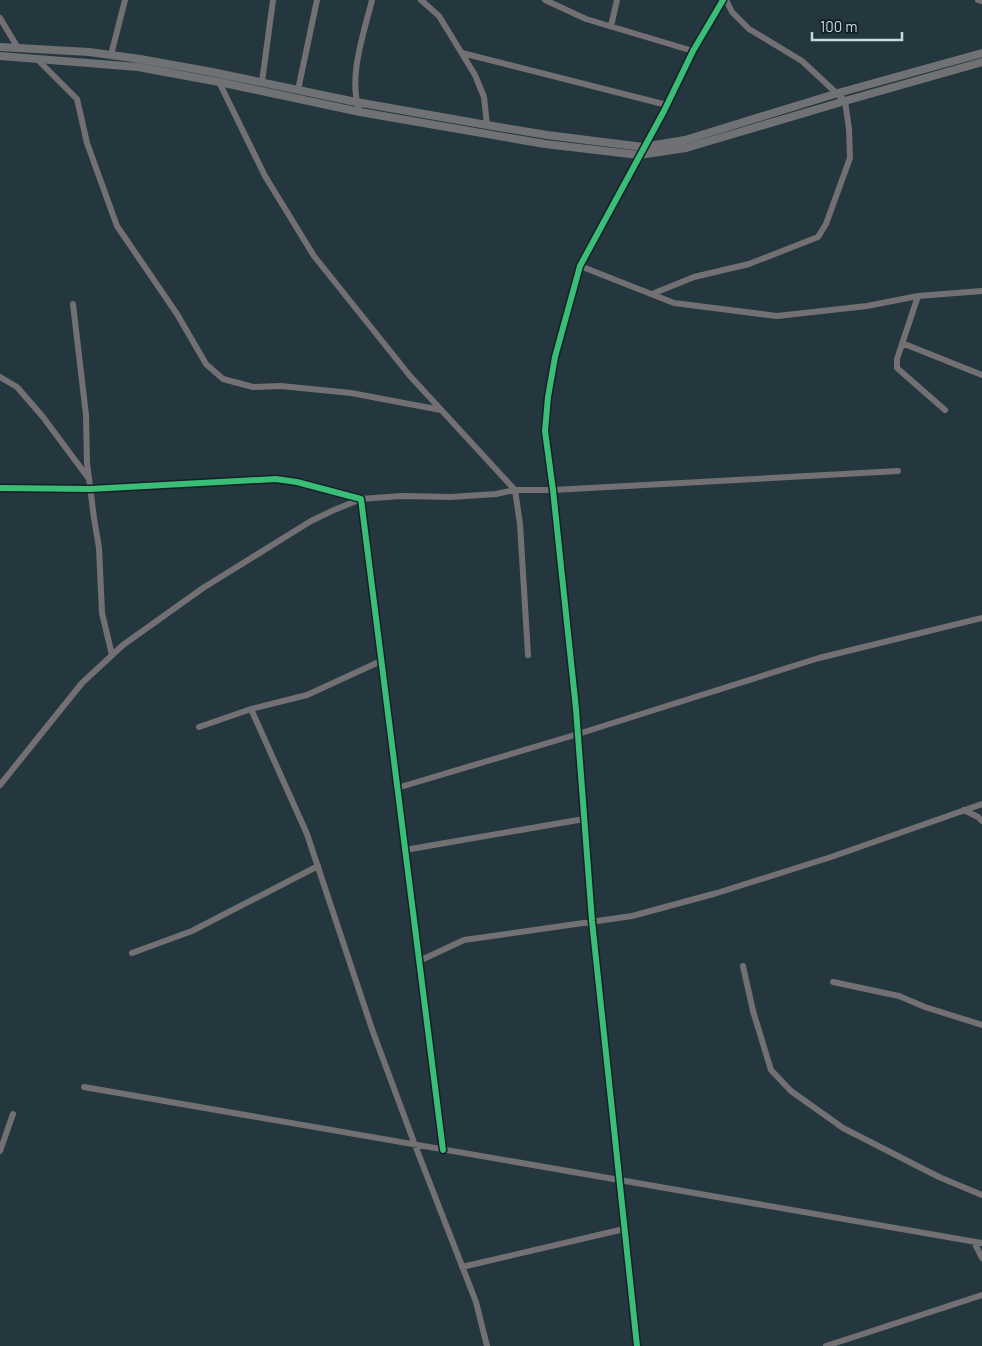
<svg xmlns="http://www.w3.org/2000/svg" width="982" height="1346" font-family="Barlow,sans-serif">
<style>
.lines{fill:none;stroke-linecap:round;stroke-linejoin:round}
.minor{stroke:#727073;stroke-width:6}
.major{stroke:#6f7174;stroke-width:8}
.cycleway-casing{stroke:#122126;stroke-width:9}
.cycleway{stroke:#3abd76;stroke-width:6}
</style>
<rect width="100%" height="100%" fill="#24373e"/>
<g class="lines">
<path class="minor" d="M421,0L439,16L475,75L484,97L487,125
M545,0L586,19L693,51
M978,0L982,1
M0,18L18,48
M611,26L617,0
M462,53L667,105
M111,55L125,0
M37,59L77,99L87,143L117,226L177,314L206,364L223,379L253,387L281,386L351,393L441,410
M219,82L265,176L314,256L410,376L515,490L520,524L528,655
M262,82L273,0
M298,90L317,0
M360,112C347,79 364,33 372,0
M580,266L674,303L777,316L867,306L918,296L982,291
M652,294L694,277L749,264L818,237L826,224L850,158L849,129L845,101L802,61L749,29L732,12L726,0
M918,296L897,359V368L945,410
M73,304L86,415L87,463L94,518L99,548L102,613L112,655
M902,343L982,375
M0,377L17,387L43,417L89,479
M0,488L90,489L276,479L297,482L361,499L443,1150
M251,709L307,834L373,1032L415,1145L476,1302L487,1346
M199,727L251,709L307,695L381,661
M0,785L82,683L123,645L203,588L311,521L334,510L361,499L401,496L451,497L496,494L515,490H553L898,471
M397,788L578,734L819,658L982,618
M964,810L978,817L982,821
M405,850L584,819
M132,953L192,931L318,866
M419,961L464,940L632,916L717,893L831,857L982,804
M743,966L753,1011L771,1070L791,1091L843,1128L939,1177L982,1195
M833,982L899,996L925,1007L982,1025
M84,1087L982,1243
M0,1151L13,1114
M974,1242L982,1258
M462,1267L624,1229
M637,1346L592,921L576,709L553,490L545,431L548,397L555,357L580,266L664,111L693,51L723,0
M826,1346L982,1295"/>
<path class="major" d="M0,47L89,52L140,59L212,72L356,102L487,125L547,135L643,147L685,140L838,93L982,53
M0,56L138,67L219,82L360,112L545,144L639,155L686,148L845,101L982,62"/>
<g class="cycleway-casing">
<path id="cycleway" d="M0,488L90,489L276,479L297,482L361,499L443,1150
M637,1346L592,921L576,709L553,490L545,431L548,397L555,357L580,266L664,111L693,51L723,0"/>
</g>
<use href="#cycleway" class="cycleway"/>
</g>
<path d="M812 32v8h90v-8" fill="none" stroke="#c5d8df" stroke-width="2.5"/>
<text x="820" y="32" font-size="15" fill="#c5d8df" stroke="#122126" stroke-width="4" paint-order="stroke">100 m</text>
</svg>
